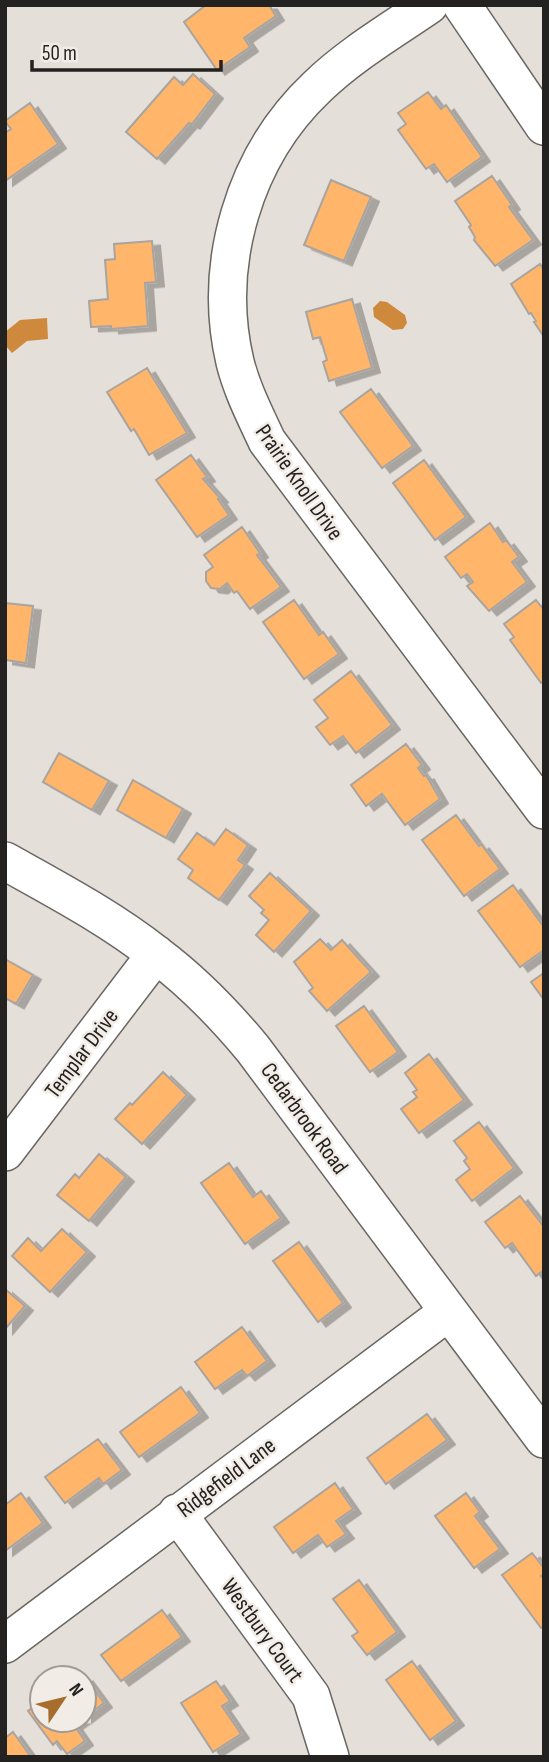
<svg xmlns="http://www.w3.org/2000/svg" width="549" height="1762" font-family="'Sofia Sans Condensed',sans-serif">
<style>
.water{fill:#cf893c}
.building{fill:#ffb56a;stroke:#a9a49f;stroke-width:2;filter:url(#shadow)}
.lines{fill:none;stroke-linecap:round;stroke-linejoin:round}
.minor-casing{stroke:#6a6661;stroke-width:40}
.minor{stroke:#fff;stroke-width:37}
.labels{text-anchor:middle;stroke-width:5;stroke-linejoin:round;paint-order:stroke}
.street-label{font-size:23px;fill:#242220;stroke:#f2ece7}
</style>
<defs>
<filter id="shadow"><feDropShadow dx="8" dy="4.5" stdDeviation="0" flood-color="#0004"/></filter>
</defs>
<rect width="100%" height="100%" fill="#e5dfda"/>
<path class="water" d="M380,301L387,302L405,315L407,323L403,329L393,330L374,317L373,308Z
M47,318L48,339L27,341L12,353L5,345V332L20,320Z"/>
<path class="building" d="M206,5H269L276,16L244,38L250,47L217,70L184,22Z
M193,74L215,94L192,124L189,123L157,159L126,132L174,77L183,85Z
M428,92L441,109L446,105L482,157L447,182L434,164L426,169L398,130L406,124L398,113Z
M30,103L58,144L5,181V133L11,129L5,121Z
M492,176L512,205L509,207L533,240L495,266L474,240L475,237L469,227L471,225L455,201Z
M331,180L371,197L344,261L304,245Z
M152,241L156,282L145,283L148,326L111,329V326L91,327L89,301L108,299L105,260L115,259L114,244Z
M540,264L544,270V337L534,322L536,321L531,313L529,314L511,284Z
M352,299L372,368L329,381L323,362L327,360L320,337L313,339L306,312Z
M147,368L187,433L149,455L134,429L131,431L107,392Z
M371,389L413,446L382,468L340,412Z
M191,455L207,477L203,479L220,498L218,499L229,515L197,537L156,480Z
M424,460L466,517L435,540L393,483Z
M490,523L503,542L506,540L519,557L512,562L527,582L489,611L467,586L473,582L467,574L461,578L445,557Z
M242,527L260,553L257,555L281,587L250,609L237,591L234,593L227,583L220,589L211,588L206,581V572L213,567L204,555Z
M294,600L319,635L323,632L339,654L304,679L263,622Z
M536,600L544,610V681L541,683L510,640L514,637L504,624Z
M5,603L33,606L26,663L5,660Z
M351,671L392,725L356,753L343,736L330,745L316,727L328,718L314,700Z
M406,744L422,765L418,768L424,776L426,775L440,799L405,825L382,794L366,806L351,785Z
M59,753L109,781L92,810L43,782Z
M133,780L183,809L166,838L117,810Z
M456,815L479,846L481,844L500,869L464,896L422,840Z
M226,829L248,845L238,860L245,865L219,900L188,878L193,870L178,859L197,833L214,845Z
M270,873L311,911L274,952L256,935L269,920L261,913L264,910L249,896Z
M513,885L544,927V950L520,967L478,911Z
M320,939L331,950L342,940L371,972L327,1011L309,991L313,988L294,962Z
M5,959L33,975L16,1004L5,998Z
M544,973V1000L531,982Z
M364,1006L398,1052L370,1072L336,1026Z
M429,1054L464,1100L419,1133L401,1109L417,1097L413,1092L417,1090L405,1073Z
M163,1072L187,1095L142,1144L115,1119L130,1103L132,1105Z
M479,1122L514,1168L472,1201L456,1180L470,1169L464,1161L467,1158L454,1141Z
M99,1154L126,1177L89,1221L57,1195L75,1174L79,1178Z
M229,1163L253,1197L261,1191L281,1218L245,1244L201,1183Z
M520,1196L544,1227V1270L536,1276L512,1243L505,1248L485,1222Z
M62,1229L87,1252L50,1292L12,1256L28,1238L41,1251Z
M299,1242L343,1303L318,1322L273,1261Z
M5,1289L25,1306L5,1329Z
M242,1327L267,1361L247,1376L242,1370L215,1389L195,1362Z
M181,1387L200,1413L139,1457L120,1432Z
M427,1414L447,1440L386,1484L367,1458Z
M98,1439L122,1470L103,1484L99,1478L65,1503L45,1477Z
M335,1483L353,1509L336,1521L346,1534L327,1547L318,1535L293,1553L274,1527Z
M21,1493L43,1523L5,1551V1505Z
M466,1493L480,1512L475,1516L500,1549L474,1568L435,1516Z
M532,1553L544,1568V1574L541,1576L544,1579V1626L541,1628L502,1575Z
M359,1580L397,1632L367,1655L352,1636L358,1632L333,1599Z
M162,1610L182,1637L121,1681L101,1655Z
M412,1661L456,1721L430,1740L386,1680Z
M85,1677L104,1703L84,1718L83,1678Z
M216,1681L230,1701L222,1706L241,1734L213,1752L181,1703Z
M42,1700V1720H81L74,1725L85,1741L67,1754L57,1741L53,1745L28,1711Z
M13,1732L31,1757H5V1738Z"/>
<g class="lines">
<g class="minor-casing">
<path id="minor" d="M429,5C391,31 350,55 317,87C244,156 212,264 235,362C242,390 255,415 267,441L544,810
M462,5L544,126
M5,861C57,890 110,918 157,955C193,982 224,1014 253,1049L544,1439
M5,1152L156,954
M177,1513L311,1696L330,1757
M5,1644L448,1312"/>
</g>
<use href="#minor" class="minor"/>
</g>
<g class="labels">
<g class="street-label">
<text transform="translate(300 482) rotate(55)" y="8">Prairie Knoll Drive</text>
<text transform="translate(81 1053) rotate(-53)" y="8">Templar Drive</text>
<text transform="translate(305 1118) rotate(54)" y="8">Cedarbrook Road</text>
<text transform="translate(226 1477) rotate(-37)" y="8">Ridgefield Lane</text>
<text transform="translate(263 1630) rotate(54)" y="8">Westbury Court</text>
</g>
</g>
<rect width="549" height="1762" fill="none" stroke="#242220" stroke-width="14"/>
<g transform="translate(63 1699) rotate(55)"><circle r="33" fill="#f2ece7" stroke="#a09b97" stroke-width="2"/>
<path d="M0-5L12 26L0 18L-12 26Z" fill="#a76d2c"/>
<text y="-10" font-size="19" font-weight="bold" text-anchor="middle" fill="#242220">N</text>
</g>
<path d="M32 60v10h189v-10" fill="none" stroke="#242220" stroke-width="3.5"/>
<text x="42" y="60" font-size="21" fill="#242220" stroke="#f2ece7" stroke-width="5" paint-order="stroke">50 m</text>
</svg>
